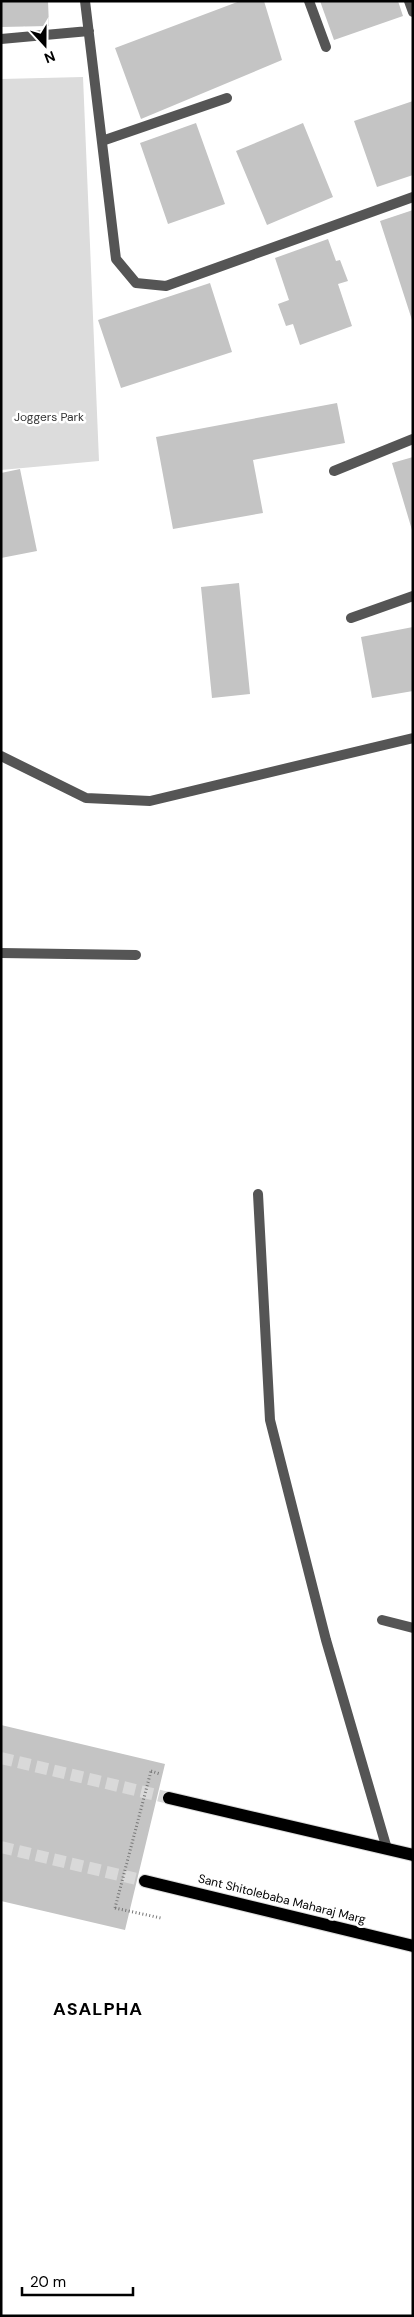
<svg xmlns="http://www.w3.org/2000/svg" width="414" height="2317" font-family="'DM Sans',sans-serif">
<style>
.green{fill:#dcdcdc}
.building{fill:#c4c4c4}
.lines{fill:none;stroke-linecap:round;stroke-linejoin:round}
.primary-tunnel{stroke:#d9d9d9;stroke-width:12;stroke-dasharray:12 6;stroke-linecap:butt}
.primary-casing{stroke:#dbdbdb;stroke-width:14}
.path{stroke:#777;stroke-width:3;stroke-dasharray:1 2.5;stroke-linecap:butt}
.street{stroke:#555;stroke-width:10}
.primary{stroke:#000;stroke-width:12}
.path-bridge{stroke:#777;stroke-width:3;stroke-dasharray:1 2.5;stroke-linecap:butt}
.labels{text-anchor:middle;stroke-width:5;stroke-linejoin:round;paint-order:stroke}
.park-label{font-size:12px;fill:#333;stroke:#fff}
.street-label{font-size:12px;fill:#000;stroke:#fff}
.district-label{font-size:18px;font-weight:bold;letter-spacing:1px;fill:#000;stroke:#fff}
</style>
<rect width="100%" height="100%" fill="#fff"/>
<path class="green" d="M83,77L99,461L1,470V79Z"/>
<path class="building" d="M1,1H48L49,26L1,27Z
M240,1H264L282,60L141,119L115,48Z
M320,1H398L403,16L334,40Z
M413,101V175L377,187L354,121Z
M196,123L225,204L168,224L140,143Z
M303,123L333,197L267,225L236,151Z
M413,210V320H412L380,221Z
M328,239L336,261L340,260L348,281L338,284L352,326L300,345L293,324L286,326L278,304L289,300L275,258Z
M210,283L232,352L121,388L98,320Z
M337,403L345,443L253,460L263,513L173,529L156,437Z
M413,457V530H412L392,463Z
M20,469L37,551L1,558V473Z
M239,583L250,694L212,698L201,587Z
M413,627V691L372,698L361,637Z
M1,1725L165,1764L125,1930L1,1901Z"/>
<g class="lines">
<path class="primary-tunnel" d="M1,1758L169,1798
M1,1847L145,1881"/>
<g class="primary-casing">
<path id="primary" d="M169,1798L413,1855
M145,1881L413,1946"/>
</g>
<path class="path" d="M151,1771L160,1774
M115,1908L161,1918"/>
<path class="street" d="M85,1L116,259L136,283L166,286L413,197
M309,1L326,47
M409,1L413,12
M1,39L89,31
M102,141L227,98
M334,471L413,439
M351,618L413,596
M1,756L86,798L150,801L413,738
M1,953L136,955
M258,1194L270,1420L326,1640L387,1849
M382,1620L413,1628"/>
<use href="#primary" class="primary"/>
<path class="path-bridge" d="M115,1908L151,1771"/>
</g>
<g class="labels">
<g class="park-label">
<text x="49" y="421">Joggers Park</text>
</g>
<g class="street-label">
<text transform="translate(282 1899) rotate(14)" y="4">Sant Shitolebaba Maharaj Marg</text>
</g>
<g class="district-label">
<text x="98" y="2015">ASALPHA</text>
</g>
</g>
<rect width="414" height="2317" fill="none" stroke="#000000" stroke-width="5"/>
<g transform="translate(45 45) rotate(159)" stroke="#ffffff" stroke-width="4" paint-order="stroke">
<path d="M0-4L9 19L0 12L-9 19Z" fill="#000000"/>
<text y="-8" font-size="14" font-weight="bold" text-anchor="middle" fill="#000000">N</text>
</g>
<path d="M22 2287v8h111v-8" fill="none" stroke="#000000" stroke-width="2.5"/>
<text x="30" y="2287" font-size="15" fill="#000000" stroke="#ffffff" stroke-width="4" paint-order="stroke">20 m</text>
</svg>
